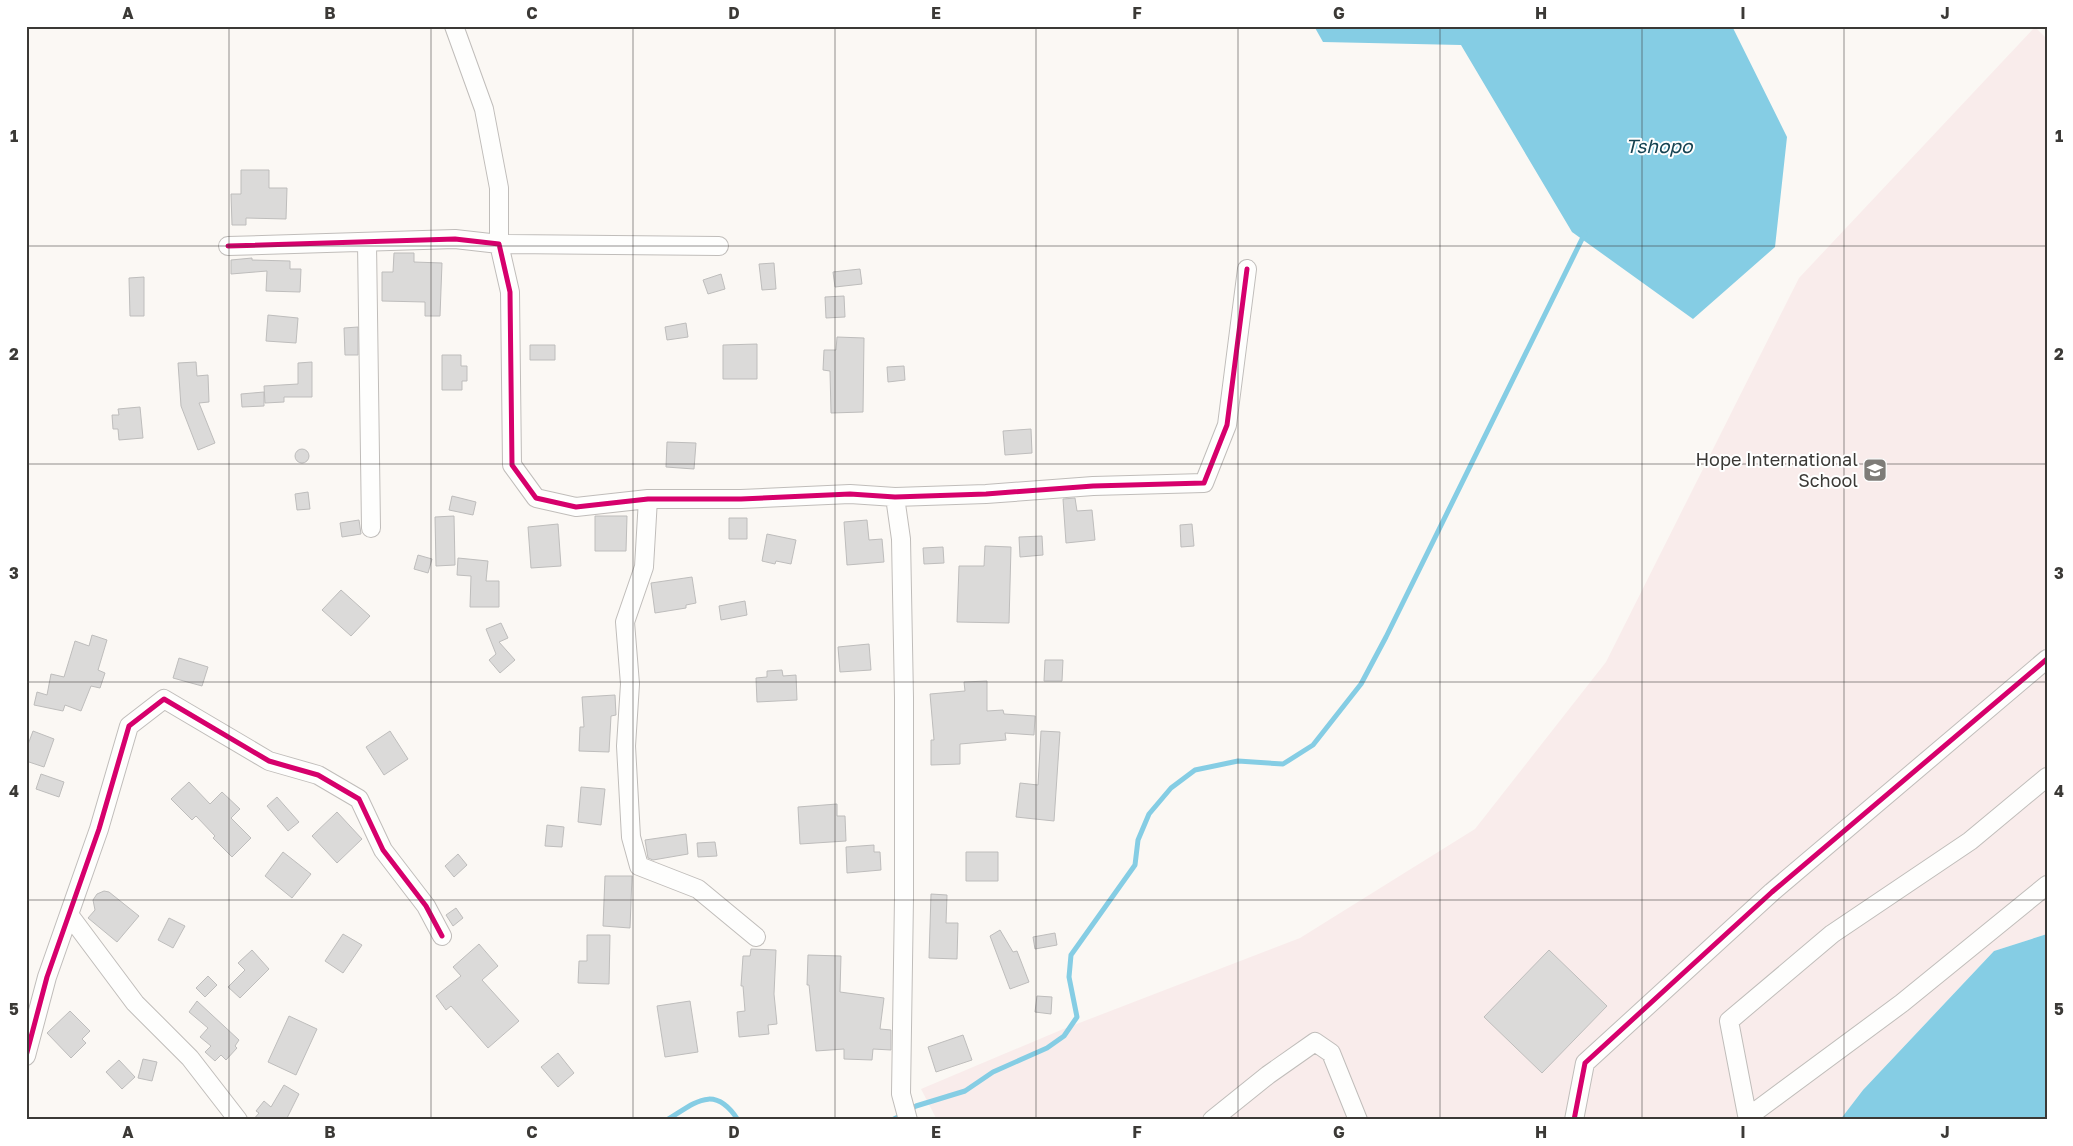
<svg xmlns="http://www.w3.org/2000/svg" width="2073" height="1146" font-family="'Golos Text',sans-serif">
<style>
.education{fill:#f9eceb}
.water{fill:#85cde4}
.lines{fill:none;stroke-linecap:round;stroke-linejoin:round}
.stream{stroke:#85cde4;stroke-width:5}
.building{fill:#dbdad9;stroke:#bebdbc}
.minor-casing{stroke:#c0bdba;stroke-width:20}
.minor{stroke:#fefefd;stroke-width:18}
.cycleway-casing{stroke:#fff;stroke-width:8}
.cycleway{stroke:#d6006c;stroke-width:5}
.grid{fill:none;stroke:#3b3936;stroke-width:1;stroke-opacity:0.55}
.labels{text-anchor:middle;stroke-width:4;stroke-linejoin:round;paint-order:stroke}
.poi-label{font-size:18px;fill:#3b3936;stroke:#fff;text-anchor:end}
.water-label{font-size:19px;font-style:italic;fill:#154352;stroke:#fff}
.neatline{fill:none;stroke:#3b3936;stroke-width:2}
.grid-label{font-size:16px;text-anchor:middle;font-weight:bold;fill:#3b3936}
</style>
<rect width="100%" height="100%" fill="#fbf8f4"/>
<path class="education" d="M2035,27L2047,39V934L1994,951L1863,1090L1840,1120H937L921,1089L1061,1030L1300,938L1475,829L1606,662L1799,278Z"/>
<path class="water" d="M1314,26H1732L1787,137L1775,247L1693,319L1572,232L1461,45L1323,42Z
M2047,934V1120H1840L1863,1090L1994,951Z"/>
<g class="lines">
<path class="stream" d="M910,1110L916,1106L965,1091L993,1072L1047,1048L1064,1036L1077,1017L1069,977L1071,955L1135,865L1138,840L1149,814L1171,788L1195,770L1238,761L1283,764L1313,745L1361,684L1386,637L1585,233
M667,1120C695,1103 714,1083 738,1120
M892,1120L902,1115"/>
</g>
<path class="building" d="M241,170H269V188H287L286,219L246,218V225H232L231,194H241Z
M394,253H414V262L442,263L440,316H425V302L382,301V272H393Z
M252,258V260L290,261V269H301L300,292L266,291L267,271L231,274V260Z
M774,263L776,289L762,290L759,264Z
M860,269L862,284L835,287L833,272Z
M721,274L725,289L708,294L703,280Z
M144,277V316H130L129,278Z
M844,296L845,317L826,318L825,297Z
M268,315L298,318L296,343L266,341Z
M686,323L688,337L667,340L665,327Z
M358,327V355H345L344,328Z
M837,337L864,338L863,412L831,413L830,371L823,370L824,350H836Z
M757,344V379H723V345Z
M530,345H555V360H530Z
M442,355H461V366H467V381H462V390H442Z
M196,362L197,376L208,375L209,402L199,403L215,443L198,450L181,406L178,363Z
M312,362V397H284V402L265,403L264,386L298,384V363Z
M904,366L905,380L888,382L887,367Z
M264,392V406L242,407L241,394Z
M140,407L143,438L119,440L118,429H113L112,415H119L118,409Z
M1031,429L1032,453L1005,455L1003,431Z
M667,442L696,443L694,469L666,467Z
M295 456a7 7 0 1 1 14 0a7 7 0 1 1-14 0Z
M308,492L310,509L297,510L295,494Z
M452,496L476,502L473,515L449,510Z
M1075,498L1077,511L1092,510L1095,540L1066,543L1063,499Z
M454,516L455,565L436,566L435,517Z
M595,516H627L626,551H595Z
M729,518H747V539H729Z
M359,520L361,534L342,537L340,523Z
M867,520L869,540L882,539L884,562L847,565L844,522Z
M558,524L561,566L531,568L528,527Z
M1192,524L1194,546L1181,547L1180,525Z
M767,534L796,540L791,564L776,561L775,564L762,561Z
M1042,536L1043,555L1020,557L1019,537Z
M985,546L1011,547L1009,623L957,622L959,566H984Z
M943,547L944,563L924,564L923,548Z
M418,555L432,559L428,573L414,569Z
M458,558L488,561L486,581H499V607H470L471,576L457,575Z
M692,577L696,603L686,605V608L655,613L651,583Z
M341,590L370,616L351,636L322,610Z
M745,601L747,615L721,620L719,606Z
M501,623L508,638L499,642L515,660L500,673L489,660L496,654L486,629Z
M92,635L107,640L98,670L105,673L100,688L91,686L81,711L65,705L63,711L34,705L37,692L47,695L51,674L64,677L75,641L89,646Z
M869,644L871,670L840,672L838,647Z
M179,658L208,667L202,686L173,678Z
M1045,660H1063L1062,681H1044Z
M782,670L783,676L796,675L797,700L757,702L756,678L767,677V671Z
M987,681V711L1003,710L1004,714L1035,716L1034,735L1005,733L1006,740L960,744V764L931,765V740H934L930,694L965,691L964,682Z
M615,695L616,715L611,716L609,752L579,751L580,727H584L582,697Z
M33,731L54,739L44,767L26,761V750Z
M390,731L408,759L384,775L366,747Z
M1041,731L1060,732L1054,821L1016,817L1020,783L1038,785Z
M41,774L64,782L59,797L36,789Z
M189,782L210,804L222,792L240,809L231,818L251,838L232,857L213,838L215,836L196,816L192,820L171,799Z
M581,787L605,789L601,825L578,822Z
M277,797L299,822L288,831L267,806Z
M837,804V816H845L846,841L800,844L798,807Z
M337,812L362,839L337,863L312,836Z
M547,825L564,827L562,847L545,846Z
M686,834L688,854L653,860L648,858L645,840Z
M715,842L717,856L698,857L697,843Z
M874,845V852H880L881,870L847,873L846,847Z
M283,852L311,874L292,898L265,876Z
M966,852H998V881H966Z
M458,854L467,865L454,877L445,866Z
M605,876H632L630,928L603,926Z
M104,891L109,892L139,916L117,942L88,918L95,910L93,900L97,894Z
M931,894L947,895L946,923H958L957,959L929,958Z
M456,908L463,918L453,926L446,915Z
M169,918L185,926L173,948L158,940Z
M1000,930L1013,952L1017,951L1029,982L1010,989L990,936Z
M1055,933L1057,945L1035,949L1033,937Z
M343,934L362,945L343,973L325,961Z
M587,935H610L609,984L578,983L579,961H587Z
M479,944L498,966L482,980L519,1021L488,1048L451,1006L446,1010L436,996L461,976L453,967Z
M751,949L776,950L774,994L777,1024L768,1025L769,1034L739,1037L737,1012L745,1011L743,986H741L743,956H750Z
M252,950L269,969L240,998L228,987L245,970L238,963Z
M1549,950L1607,1006L1542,1073L1484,1017Z
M808,955L841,956L840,992L884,998L880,1029L891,1030V1050L873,1049L872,1060L844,1059V1049L816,1051L809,985H807Z
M208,976L217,985L205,997L196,988Z
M1037,996L1052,997L1051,1014L1035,1012Z
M197,1001L239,1040L235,1046L237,1048L226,1060L221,1055L215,1061L205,1052L211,1046L200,1037L208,1028L189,1012Z
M690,1001L698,1052L665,1057L657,1006Z
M70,1011L90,1031L82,1039L86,1043L71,1058L47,1033Z
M289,1016L317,1029L296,1075L268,1062Z
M963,1035L972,1060L936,1072L928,1047Z
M558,1053L574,1073L558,1087L541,1067Z
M143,1059L157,1062L152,1081L138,1078Z
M119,1060L135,1077L122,1089L106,1072Z
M284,1085L299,1094L286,1120H253L259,1113L256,1111L264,1101L271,1107Z"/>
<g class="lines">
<g class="minor-casing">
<path id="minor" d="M454,26L484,109L499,188V244L719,246
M367,243L371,528
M228,246L455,239L499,244L510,292L512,465L536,498L576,507L648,499H741L850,494L895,497L986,494L1093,486L1204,483L1227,425L1247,269
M895,497L901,539L904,698V898L901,1094L908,1120
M648,499L644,567L625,622L630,684L626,746L631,837L639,866L698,889L756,937
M70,916L135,1003L190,1058L238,1120
M26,1056L47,977L99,829L129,726L164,699L269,761L318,775L359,799L383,850L426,906L442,936
M1748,1117L1902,1003L2047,885
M1212,1120L1268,1075L1315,1042L1331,1053L1358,1120
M1574,1120L1585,1063L1772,892L2047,659
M1748,1120L1729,1021L1832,934L1970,841L2047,777"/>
</g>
<use href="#minor" class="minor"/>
<g class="cycleway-casing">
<path id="cycleway" d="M228,246L455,239L499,244L510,292L512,465L536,498L576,507L648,499H741L850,494L895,497L986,494L1093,486L1204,483L1227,425L1247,269
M26,1056L47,977L99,829L129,726L164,699L269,761L318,775L359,799L383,850L426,906L442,936
M1574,1120L1585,1063L1772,892L2047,659"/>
</g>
<use href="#cycleway" class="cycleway"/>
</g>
<path class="grid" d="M229,26V1120M431,26V1120M633,26V1120M835,26V1120M1036,26V1120M1238,26V1120M1440,26V1120M1642,26V1120M1844,26V1120M26,246H2047M26,464H2047M26,682H2047M26,900H2047"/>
<defs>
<g id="school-square" transform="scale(1.25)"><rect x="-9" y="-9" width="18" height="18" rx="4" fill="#7e7c78" stroke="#fff"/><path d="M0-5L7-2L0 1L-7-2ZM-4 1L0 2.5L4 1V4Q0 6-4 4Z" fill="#fff"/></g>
</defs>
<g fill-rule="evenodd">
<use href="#school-square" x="1875" y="470"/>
</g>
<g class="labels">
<g class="poi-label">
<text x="1858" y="466">Hope International<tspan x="1858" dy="21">School</tspan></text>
</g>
<g class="water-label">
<text x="1659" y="153">Tshopo</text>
</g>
</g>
<rect width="2073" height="1146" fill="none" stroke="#ffffff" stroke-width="55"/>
<rect x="28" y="28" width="2018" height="1090" class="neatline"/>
<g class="grid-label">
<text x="128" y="19">A</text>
<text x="330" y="19">B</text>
<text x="532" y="19">C</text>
<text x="734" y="19">D</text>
<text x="936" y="19">E</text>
<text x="1137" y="19">F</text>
<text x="1339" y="19">G</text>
<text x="1541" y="19">H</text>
<text x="1743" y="19">I</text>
<text x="1945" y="19">J</text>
<text x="14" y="142">1</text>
<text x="2059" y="142">1</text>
<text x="14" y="360">2</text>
<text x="2059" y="360">2</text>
<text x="14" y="579">3</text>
<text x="2059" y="579">3</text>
<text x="14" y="797">4</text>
<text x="2059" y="797">4</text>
<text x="14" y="1015">5</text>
<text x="2059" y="1015">5</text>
<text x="128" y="1138">A</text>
<text x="330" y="1138">B</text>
<text x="532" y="1138">C</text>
<text x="734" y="1138">D</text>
<text x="936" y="1138">E</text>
<text x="1137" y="1138">F</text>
<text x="1339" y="1138">G</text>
<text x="1541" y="1138">H</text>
<text x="1743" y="1138">I</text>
<text x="1945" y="1138">J</text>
</g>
</svg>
